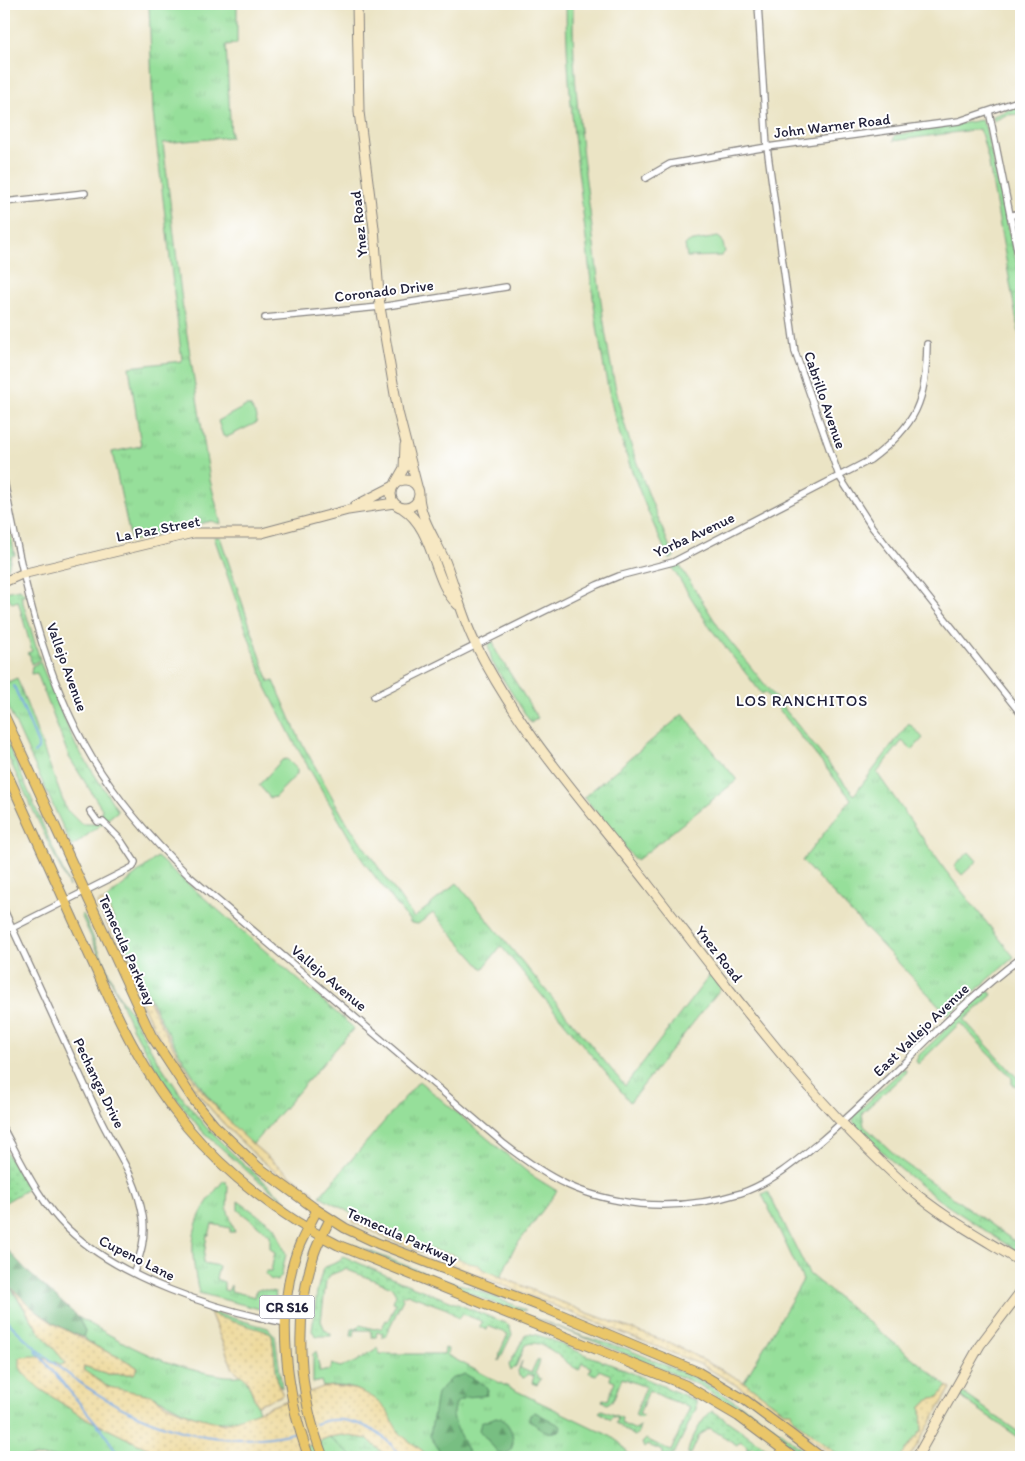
<svg xmlns="http://www.w3.org/2000/svg" width="1025" height="1461" font-family="Itim,sans-serif">
<style>
.grass{fill:url(#grass-tufts);stroke:#5c806a}
.forest{fill:url(#forest-firs);stroke:#4d705e}
.wetland{fill:url(#wetland-marsh);stroke:#5c806a}
.sand{fill:url(#sand-dots);stroke:#887e6c}
.park{fill:url(#park-dots);stroke:#5c806a}
.pitch{fill:#96df9a;stroke:#5c806a}
.lines{fill:none;stroke-linecap:round;stroke-linejoin:round}
.stream{stroke:#73a7e0;stroke-width:2}
.street-casing{stroke:#868380;stroke-width:8}
.secondary-casing{stroke:#868380;stroke-width:11}
.primary-casing{stroke:#868380;stroke-width:11}
.street{stroke:#fff;stroke-width:5.5}
.secondary{stroke:#f7e8c3;stroke-width:9}
.primary{stroke:#eac669;stroke-width:9}
.labels{text-anchor:middle;stroke-width:4;stroke-linejoin:round;paint-order:stroke}
.shield{fill:#fff;stroke:#646476;stroke-width:1}
.shield-label{font-size:14px;font-weight:bold;fill:#22223b}
.street-label{font-size:15px;fill:#22223b;stroke:#fff}
.neighbourhood-label{font-size:16px;letter-spacing:1px;fill:#22223b;stroke:#fff}
</style>
<defs>
<pattern id="grass-tufts" width="24" height="20" patternUnits="userSpaceOnUse" patternTransform="scale(1.25)"><rect width="24" height="20" fill="#96df9a"/><path d="M3 7l-1-3M5 7V3M7 7l1-3M15 17l-1-3M17 17v-4M19 17l1-3" fill="none" stroke="#81bf86"/></pattern>
<pattern id="forest-firs" width="22" height="20" patternUnits="userSpaceOnUse" patternTransform="scale(1.25)"><rect width="22" height="20" fill="#78be82"/><path d="M5 1l3.5 6h-7zM16 11l3.5 6h-7z" fill="#629a6c"/></pattern>
<pattern id="wetland-marsh" width="20" height="14" patternUnits="userSpaceOnUse" patternTransform="scale(1.25)"><rect width="20" height="14" fill="#96df9a"/><path d="M1 5h8M5 5V1M11 12h8M15 12V8" fill="none" stroke="#81bf86"/></pattern>
<pattern id="sand-dots" width="8" height="8" patternUnits="userSpaceOnUse" patternTransform="scale(1.25)"><rect width="8" height="8" fill="#eeda9e"/><path d="M2 2h.1M6 6h.1" fill="none" stroke="#ccbb89" stroke-width="1.8" stroke-linecap="round"/></pattern>
<pattern id="park-dots" width="8" height="8" patternUnits="userSpaceOnUse" patternTransform="scale(1.25)"><rect width="8" height="8" fill="#96df9a"/><path d="M2 2h.1M6 6h.1" fill="none" stroke="#81bf86" stroke-width="1.8" stroke-linecap="round"/></pattern>
</defs>
<rect width="100%" height="100%" fill="#fff"/>
<filter id="ink" filterUnits="userSpaceOnUse"><feTurbulence type="fractalNoise" baseFrequency=".02" numOctaves="2"/><feDisplacementMap in="SourceGraphic" scale="10" xChannelSelector="R" yChannelSelector="G"/><feConvolveMatrix kernelMatrix="1 2 1 2 8 2 1 2 1" color-interpolation-filters="sRGB"/></filter>
<filter id="wash" filterUnits="userSpaceOnUse"><feTurbulence type="fractalNoise" baseFrequency=".0096" numOctaves="4" result="noise"/><feDisplacementMap in="SourceGraphic" scale="20" xChannelSelector="R" yChannelSelector="G"/><feGaussianBlur stdDeviation="1.12" result="paint"/><feColorMatrix in="noise" values="0 0 0 0 0 0 0 0 0 0 0 0 0 0 0 0 0 1.4 0 .05"/><feComposite in="paint" operator="in"/></filter>
<g filter="url(#wash)">
<rect width="100%" height="100%" fill="#ebe4c5"/>
<path class="grass" d="M90,4H237V44L226,45L231,137L163,143L183,310L210,480L221,524L211,521L131,541L112,452L141,446L129,367L182,361L153,113L149,6H90Z
M566,4H573C572,74 581,142 590,212C598,275 604,341 619,403C632,457 653,506 674,557L669,559C647,511 627,464 614,414C597,345 590,274 582,204C574,137 566,71 566,4Z
M1021,105V114L1006,115L994,121L993,116Z
M981,120L985,126L1021,283V345L988,158L980,129L893,141L895,135Z
M214,537H220L269,682L274,681L299,738L344,818L414,918L457,883L625,1086L710,975L721,988L630,1102L501,946L483,969L433,913L418,924L411,923L363,861L295,744L266,687Z
M678,563L720,629L854,795L909,723L923,738L912,750L902,741L877,773L945,870L1014,957L948,1015L802,861L851,799L765,692L762,694L711,629L671,566Z
M20,589L25,594L21,596L40,660L31,664L30,655L27,653L32,651L18,601L12,603L8,596L4,598V592Z
M493,641L496,651L538,718L531,723L492,662L488,645Z
M40,662L76,746L118,811L72,847L4,698V670L8,682L17,678L66,809L81,824H95L101,817L102,809L69,757L37,673L31,674L32,666Z
M683,714L737,780L636,861L584,797Z
M157,857L354,1028L252,1145C179,1078 146,988 105,900Z
M988,989L992,995L964,1020L1021,1082V1089L1012,1084V1078L960,1023L918,1064L916,1061L919,1055Z
M904,1068L907,1072L862,1113L864,1126L903,1162L1021,1246V1254L939,1200L898,1167L856,1126L853,1120L856,1113Z
M419,1081L531,1175L557,1191L513,1250L501,1277L482,1269L480,1266C470,1265 458,1262 452,1254L440,1253L407,1240L403,1235C395,1232 389,1236 385,1227L374,1226L320,1196Z
M224,1180L228,1186L227,1209L235,1232H230V1228L212,1224L209,1235H207L203,1263L219,1266L216,1279L224,1282V1290L228,1291L231,1285V1291L255,1297L256,1291L261,1289L275,1292L277,1303L267,1311L199,1293C188,1242 189,1221 224,1180Z
M768,1191L809,1274L947,1386L939,1397L932,1398L921,1406L922,1430L900,1457H841L793,1419L788,1412H785L744,1382L803,1280L762,1194Z
M238,1201L275,1227L286,1254L281,1277L277,1281L270,1279L265,1274L266,1271H271L275,1252L270,1249V1235L238,1210Z
M4,1278L39,1331L66,1363L61,1365L53,1361L39,1388L81,1416L155,1452L215,1457H4Z
M78,1317C122,1342 158,1364 208,1373C220,1375 231,1378 243,1375L247,1380L259,1411C213,1435 194,1415 153,1396C146,1393 137,1394 130,1393C112,1390 97,1382 82,1370L84,1366L108,1374H134L138,1368C121,1355 98,1351 83,1337L85,1331Z
M377,1348L380,1354H444L445,1348L448,1349L447,1355L502,1384L610,1436L620,1443L631,1457H428C420,1446 410,1444 402,1435C375,1408 368,1380 323,1387L321,1381L313,1383V1354L316,1351L320,1372L330,1370L332,1364L340,1367L356,1362Z
M959,1390L1021,1434V1439L965,1400L957,1393Z
M329,1437L387,1457H216L257,1451L290,1454Z"/>
<path class="forest" d="M4,1246L29,1273L78,1317L85,1331L83,1337C64,1332 9,1296 4,1277C1,1268 4,1255 4,1246Z
M465,1374L485,1385L488,1390L487,1395C479,1397 468,1395 460,1400C441,1412 467,1442 469,1457H444L430,1436L437,1393L451,1379Z
M535,1412L561,1426L560,1430C549,1437 538,1427 529,1420L530,1415Z
M496,1417C513,1419 522,1454 500,1455L479,1430L481,1423Z"/>
<path class="wetland" d="M342,1435L368,1439L387,1457H353L329,1437Z"/>
<path class="sand" d="M105,900C132,959 157,1028 195,1081C228,1126 269,1161 314,1192L311,1198C241,1151 189,1092 149,1018C130,981 115,941 97,903Z
M356,1216L374,1226L382,1225L392,1234L401,1233C412,1245 433,1252 449,1253C461,1259 464,1263 479,1265L482,1269L588,1313L673,1344L744,1382L785,1412H791L793,1419L841,1457H835L761,1400L702,1365L393,1241L353,1222Z
M12,1288C20,1296 28,1305 37,1312C53,1325 73,1333 90,1343C106,1353 123,1357 138,1368L134,1374H108L84,1366L83,1370L108,1387L151,1395L166,1405L190,1415L224,1424L323,1387C346,1384 375,1392 388,1412C392,1419 394,1426 399,1432C408,1443 419,1445 428,1457H387L368,1439L342,1435L329,1437L284,1455L257,1451L215,1457L155,1452L81,1416L39,1388L24,1374L20,1367V1358C35,1353 48,1359 61,1365L66,1363L39,1331Z
M210,1312L269,1332L272,1335L278,1384L283,1395L257,1405L247,1380L233,1369Z
M947,1386L951,1388L910,1457H900L922,1430L921,1406L932,1398L939,1397Z"/>
<path class="park" d="M4,505L15,555L11,556L8,569L4,570L6,557L4,546Z
M4,735L69,885V887L4,748Z
M83,914L120,998L130,1011L154,1055L185,1101L205,1126L233,1154L293,1207L255,1178L202,1131L163,1081L133,1029L81,915Z
M4,1148L28,1189L4,1203Z
M343,1240L399,1263L446,1281L470,1287L526,1310L517,1312L400,1266Z
M343,1256L399,1281L508,1324L512,1334L499,1361L500,1352L508,1334L488,1326L487,1330L480,1327L481,1321L463,1314L459,1319L447,1309L407,1294L401,1297L403,1299L385,1337H382L383,1333L377,1332L376,1337H372L370,1330H355L354,1336H351L352,1329L358,1328L360,1325L374,1329L382,1328L386,1320L388,1321L396,1303L393,1302L396,1294L392,1287L345,1269L330,1275L326,1281L321,1321L325,1330L331,1334V1336H316L312,1331L317,1291L323,1268L340,1261Z
M209,1311L268,1328L275,1336L282,1388L278,1384L272,1335L269,1332L218,1317Z
M532,1317L585,1337L627,1349L700,1380L765,1420L812,1457H808L746,1414L699,1385L646,1362Z
M526,1334C541,1333 560,1344 574,1350C615,1366 656,1382 696,1401V1409L674,1454L663,1456V1451L648,1445L644,1448L642,1443L646,1439L671,1451L690,1407L665,1398L649,1390L639,1414L643,1416L641,1418L635,1415L646,1387L622,1378L613,1400L607,1404L602,1401L603,1399L608,1400L615,1382L610,1380L611,1375L599,1370L596,1375L589,1373L591,1367L582,1363L579,1370L577,1369C564,1363 543,1336 525,1345L516,1366L511,1371L509,1365Z
M537,1360L540,1361L535,1374L541,1379L537,1385L532,1383L534,1376L527,1374L524,1378L519,1376L518,1371L522,1361L520,1368L531,1373Z
M602,1410L622,1418L621,1423L636,1430L640,1425L638,1434L634,1436L616,1423L618,1419L613,1416L611,1420L599,1412Z
M713,1411L779,1457H767L752,1447L747,1451V1446L740,1441L737,1445L710,1428L700,1434L691,1454H688C687,1445 705,1413 713,1411Z"/>
<path class="pitch" d="M718,237L722,240L725,252L721,256L687,257L685,245L688,242Z
M246,406H250L257,417L256,423L227,437L223,436L218,421Z
M287,759L297,769V774L275,797L270,798L259,785L282,760Z
M969,852L977,861L962,875L954,866Z"/>
<g class="lines">
<path class="stream" d="M14,686L38,744V749L34,753
M4,1318C80,1395 183,1461 297,1432
M36,1351L102,1430L120,1457
M315,1424C347,1411 383,1430 401,1457"/>
</g>
</g>
<g filter="url(#ink)">
<g class="lines">
<g class="street-casing">
<path id="street" d="M758,4L767,147L795,352L839,476L872,527L1021,714
M989,111L1021,269
M646,178L670,164L767,147L959,121L1021,100
M4,202L85,193
M1010,216L1021,212
M265,318L380,307L506,287
M4,480C22,575 42,674 92,758C118,801 152,840 188,875L504,1144C550,1180 581,1197 640,1204C674,1207 709,1203 741,1193C771,1183 799,1159 823,1139C891,1081 949,1011 1021,958
M374,696L597,585L619,576L673,562L870,460C917,425 926,401 927,344
M4,910C35,978 66,1046 98,1114C115,1151 136,1174 143,1217C146,1237 141,1254 134,1272
M4,929L12,928L133,867L135,862L120,839L103,822H98L90,811
M4,937L8,929
M4,1130C22,1163 40,1203 68,1229C120,1279 216,1310 286,1323"/>
</g>
<g class="secondary-casing">
<path id="secondary" d="M357,4L359,112L374,228L380,307L398,412L417,486
M391 494a14 14 0 1 1 28 0a14 14 0 1 1-28 0Z
M396,482L404,468L405,445
M419,497C421,520 436,540 445,561C456,589 462,618 476,645C521,735 589,808 650,887C731,991 810,1101 909,1188C942,1217 984,1239 1021,1262
M355,506L392,487
M402,508C436,530 431,580 458,605
M4,582L22,574L193,533H262L348,510L394,503
M917,1457L980,1345L1021,1291"/>
</g>
<g class="primary-casing">
<path id="primary" d="M4,715L151,1035L193,1099L214,1125L258,1167L317,1210L345,1228L377,1243L545,1308L698,1372L745,1400L821,1457
M4,767C30,825 56,882 82,939C112,1005 140,1071 187,1127C227,1175 282,1217 338,1245L685,1385L738,1416L793,1457
M309,1457C286,1397 274,1305 300,1244C305,1233 311,1222 317,1210
M323,1457C298,1393 293,1320 314,1254C318,1242 325,1230 330,1219"/>
</g>
<use href="#street" class="street"/>
<use href="#secondary" class="secondary"/>
<use href="#primary" class="primary"/>
</g>
</g>
<g class="labels">
<rect class="shield" x="259.5" y="1295.5" width="55" height="23" rx="4"/>
<g class="shield-label">
<text x="287" y="1312">CR S16</text>
</g>
<g class="street-label">
<text transform="translate(832 126) rotate(-7)" y="5">John Warner Road</text>
<text transform="translate(359 224) rotate(-96)" y="5">Ynez Road</text>
<text transform="translate(384 291) rotate(-7)" y="5">Coronado Drive</text>
<text transform="translate(825 400) rotate(71)" y="5">Cabrillo Avenue</text>
<text transform="translate(158 529) rotate(-11)" y="5">La Paz Street</text>
<text transform="translate(694 535) rotate(-25)" y="5">Yorba Avenue</text>
<text transform="translate(67 667) rotate(70)" y="5">Vallejo Avenue</text>
<text transform="translate(127 950) rotate(66)" y="5">Temecula Parkway</text>
<text transform="translate(719 954) rotate(52)" y="5">Ynez Road</text>
<text transform="translate(329 978) rotate(40)" y="5">Vallejo Avenue</text>
<text transform="translate(921 1030) rotate(-44)" y="5">East Vallejo Avenue</text>
<text transform="translate(99 1083) rotate(64)" y="5">Pechanga Drive</text>
<text transform="translate(402 1236) rotate(24)" y="5">Temecula Parkway</text>
<text transform="translate(137 1258) rotate(27)" y="5">Cupeno Lane</text>
</g>
<g class="neighbourhood-label">
<text x="802" y="706">LOS RANCHITOS</text>
</g>
</g>
<rect width="1025" height="1461" fill="none" stroke="#fff" stroke-width="20"/>
</svg>
